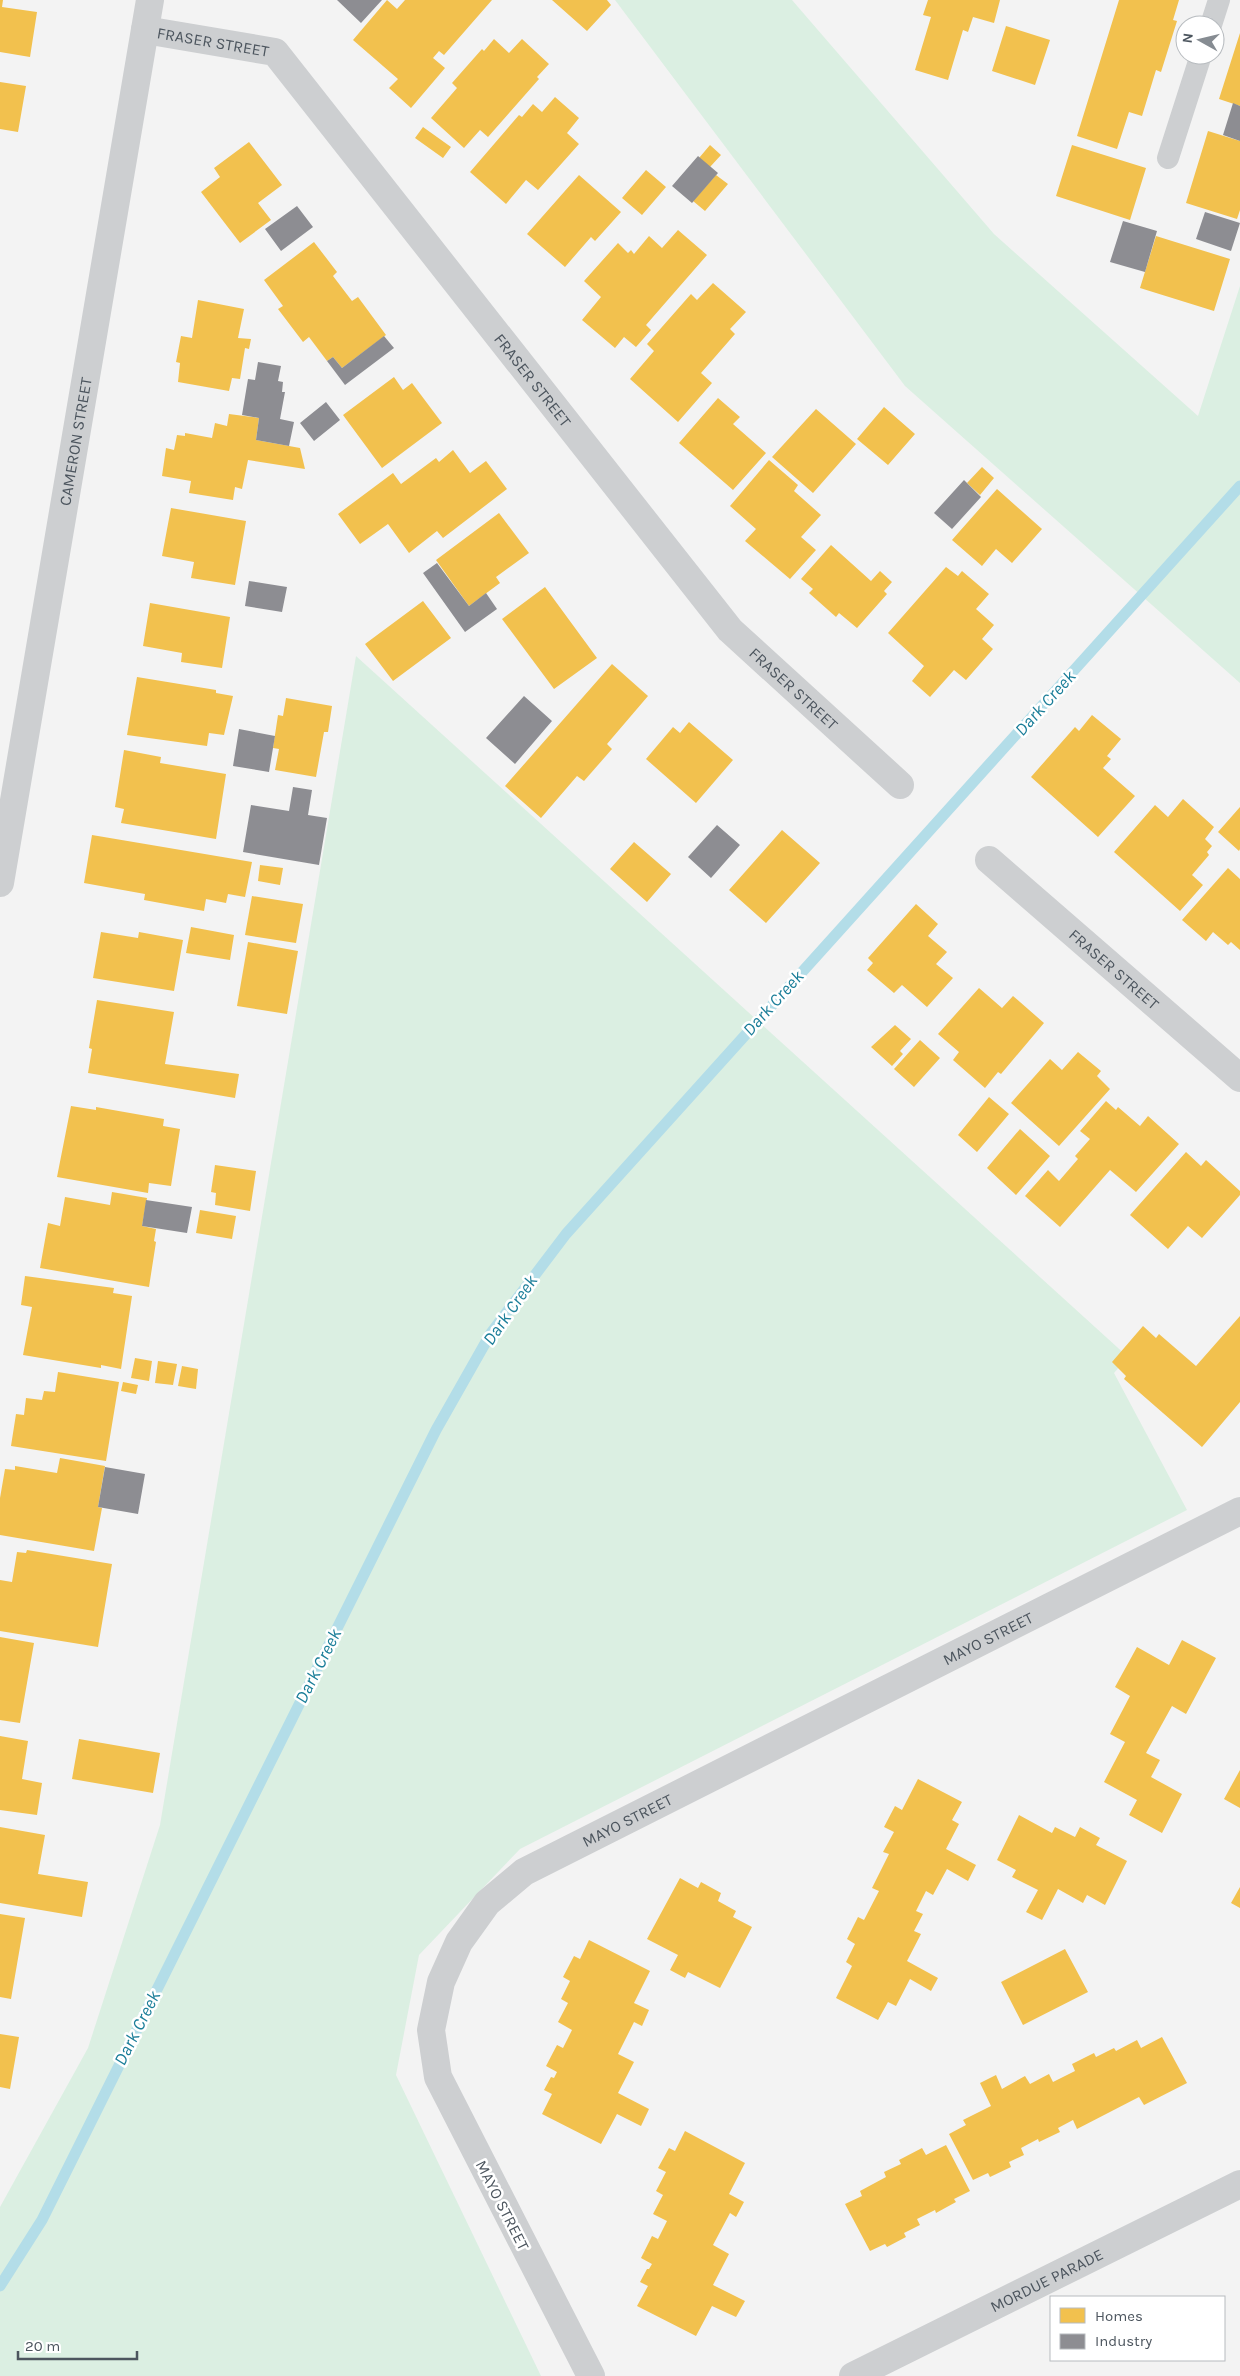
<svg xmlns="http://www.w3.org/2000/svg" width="1240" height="2376" font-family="Karla,sans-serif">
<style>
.green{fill:#dbefe2}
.homes{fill:#f2c14e}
.industry{fill:#8d8d92}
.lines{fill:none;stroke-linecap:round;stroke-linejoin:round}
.stream{stroke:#b3dde8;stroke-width:11}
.lane{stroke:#cdcfd1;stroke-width:22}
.street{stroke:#cdcfd1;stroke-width:28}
.labels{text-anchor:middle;stroke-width:5;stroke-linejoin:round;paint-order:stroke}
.street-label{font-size:16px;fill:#4c555e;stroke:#fff}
.water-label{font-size:18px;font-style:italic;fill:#1b7e99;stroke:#fff}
</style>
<rect width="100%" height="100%" fill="#f3f3f3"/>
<path class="green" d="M615,0H792L994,234L1198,416L1240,286V683L905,386Z
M356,656L1128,1357L1114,1373L1187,1510L520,1849L419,1955L396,2075L541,2376H0V2207L88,2048L160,1825Z"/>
<path class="homes" d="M0,0H3L2,7L37,12L30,57L0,52Z
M387,0L397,9L405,0H492L444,55L439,51L433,58L445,68L411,108L389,88L398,79L353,40Z
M552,0H607L611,5L587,31Z
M928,0H1000L994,23L973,17L968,32L963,30L948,80L915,70L931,17L923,15Z
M1119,0H1179L1173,20L1177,21L1161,72L1156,70L1142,116L1129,112L1117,149L1077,136Z
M1006,26L1050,40L1035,85L992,71Z
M1240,33V106L1219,99Z
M494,39L509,53L522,39L549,64L537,77L539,79L488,137L480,130L464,148L431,118L457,88L452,83L482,49L484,51Z
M0,82L26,86L18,132L0,129Z
M555,97L579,118L567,133L579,144L538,190L526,180L506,204L470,172L519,115L522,117L533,104L542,112Z
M423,127L451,147L443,158L415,138Z
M1208,131L1240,141V210L1237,219L1186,203Z
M249,142L282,185L258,203L271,220L240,243L201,192L220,177L214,168Z
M710,145L721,155L710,167L699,158Z
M1072,145L1146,168L1130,220L1056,196Z
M646,170L666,187L642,215L622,198Z
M579,175L621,212L595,241L591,237L565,267L527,234Z
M716,175L728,184L705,211L693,201Z
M678,230L707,255L646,325L651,330L636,347L624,337L615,348L582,320L601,297L584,281L618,243L628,253L631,250L634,254L649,236L662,248Z
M1156,236L1230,259L1214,311L1140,288Z
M314,242L337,272L333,276L352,301L358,297L386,335L342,368L333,357L327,361L309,337L303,342L278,309L283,306L264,280Z
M713,283L746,312L730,329L735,334L701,373L712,383L678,422L630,379L654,351L647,344L691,294L697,300Z
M198,300L244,309L238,338L251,339L249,349L245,348L240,379L232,378L229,391L178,382L180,363L176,362L181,336L192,338Z
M394,377L403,390L412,383L442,423L382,468L343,415Z
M718,398L740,417L733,424L766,453L733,490L679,443Z
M884,407L915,434L888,465L857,439Z
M816,409L856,444L813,493L772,457Z
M229,414L259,418L256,440L300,448L305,469L248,460L242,489L235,487L233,500L189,493L191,481L162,476L166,448L174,450L177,435L185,436V433L212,438L215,423L227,426Z
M453,450L470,473L486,461L507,489L443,538L437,531L409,553L388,524L360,544L338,514L393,473L401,484L436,458L439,462Z
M769,460L798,485L794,491L821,515L801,537L816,550L790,579L745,541L756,529L730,506Z
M982,467L994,478L980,495L967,483Z
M997,489L1042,529L1012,563L996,549L982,566L952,540Z
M171,508L246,521L235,585L191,578L194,562L162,556Z
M499,513L529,553L496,577L500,583L469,606L436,560Z
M831,545L871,581L880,571L892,582L884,591L887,594L857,628L839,613L836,617L809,593L813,589L801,579Z
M946,567L958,576L962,571L989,594L976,609L994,625L982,639L993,649L966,680L954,670L930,697L912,681L924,666L888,633Z
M545,587L597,658L554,689L502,619Z
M423,601L451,638L393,681L365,644Z
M150,603L230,617L222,668L181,662L182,653L143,646Z
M612,664L648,696L607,744L612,749L584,781L577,776L541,818L505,786Z
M137,677L216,690V693L233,696L224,735L209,733L207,746L127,735Z
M286,698L332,706L328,732H324L316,777L275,770L279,749L273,748L278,715L283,716Z
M1092,715L1121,739L1107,756L1111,759L1103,768L1135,796L1098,837L1031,777L1075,727L1079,731Z
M689,722L733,760L696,803L646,759L673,727L680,733Z
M124,750L161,757L160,763L226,774L216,839L121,823L124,809L115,807Z
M1183,799L1214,827L1205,839L1212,846L1207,852L1209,855L1192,875L1203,885L1180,911L1114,852L1155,805L1168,817Z
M1240,807V849L1239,851L1218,832Z
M782,830L820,863L766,923L729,890Z
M92,835L252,862L245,897L228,894L226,903L206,899L204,911L144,900L145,894L84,883Z
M634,842L671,874L647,902L610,869Z
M260,865L283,868L280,885L258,881Z
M1228,868L1240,879V950L1231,942L1228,945L1213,932L1206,941L1182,920Z
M252,896L303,904L296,943L245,935Z
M916,904L938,924L928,936L947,952L936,964L953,978L927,1007L902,985L894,993L867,970L873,963L868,958Z
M191,927L234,935L230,960L186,953Z
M101,932L138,938L139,932L183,940L174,991L93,978Z
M248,942L298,951L287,1014L237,1006Z
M979,988L1002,1008L1013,996L1044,1023L1001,1074L998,1072L985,1088L953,1060L959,1052L938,1034Z
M97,1000L174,1012L165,1064L239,1074L235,1098L88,1073L92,1049L89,1048Z
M895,1025L911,1039L900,1051L903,1054L892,1066L871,1047Z
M920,1040L940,1058L914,1087L894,1069Z
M1078,1052L1101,1071L1097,1076L1110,1089L1059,1146L1011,1103L1050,1059L1062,1070Z
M989,1097L1009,1114L977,1152L958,1135Z
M1106,1101L1116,1110L1118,1107L1140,1126L1148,1116L1179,1144L1136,1192L1110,1170L1060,1227L1025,1196L1048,1170L1059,1181L1078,1159L1075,1156L1090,1139L1080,1131Z
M71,1106L96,1110V1107L164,1119L163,1126L180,1129L171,1186L149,1183L148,1193L57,1177Z
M1020,1129L1050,1156L1016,1195L987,1168Z
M1186,1152L1201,1166L1206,1160L1240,1191V1195L1202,1238L1188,1226L1168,1249L1130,1215Z
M215,1165L256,1171L250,1211L215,1205L216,1193L211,1192Z
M112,1192L147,1198L142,1226L156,1229L154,1241L156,1242L149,1287L40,1268L48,1223L60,1226L65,1197L110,1205Z
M200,1210L236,1216L232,1239L196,1233Z
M25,1276L114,1288L113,1293L132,1296L121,1369L101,1365V1368L23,1355L32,1307L21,1305Z
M1240,1316V1402L1202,1447L1124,1379L1126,1376L1112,1362L1143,1326L1156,1338L1159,1334L1196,1366Z
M135,1358L152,1361L149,1381L131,1378Z
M158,1361L177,1364L173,1385L155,1383Z
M182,1366L198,1369L196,1389L178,1386Z
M58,1372L119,1382L106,1461L11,1446L16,1414L24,1415L26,1398L42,1400L44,1391L55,1392Z
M123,1382L138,1385L136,1394L121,1391Z
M60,1458L105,1466L98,1507L102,1508L94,1551L0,1535V1498L5,1469L15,1470V1466L57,1473Z
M27,1550L112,1564L98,1647L0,1631V1580L12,1582L17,1552L26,1553Z
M0,1637L34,1643L20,1723L0,1720Z
M1182,1640L1216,1658L1186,1714L1172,1706L1146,1753L1160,1760L1151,1777L1182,1794L1162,1833L1129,1815L1137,1800L1104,1782L1125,1742L1110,1734L1130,1696L1115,1687L1137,1647L1169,1665Z
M0,1736L28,1741L22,1779L42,1783L37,1815L0,1810Z
M79,1739L160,1753L153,1793L72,1779Z
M1240,1770V1808L1224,1799Z
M918,1779L962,1802L952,1820L959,1824L946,1849L976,1865L968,1881L947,1869L933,1895L926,1891L916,1911L923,1914L914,1931L921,1934L907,1961L938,1978L931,1991L910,1979L896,2006L888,2002L878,2020L836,1998L852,1966L846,1962L855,1944L847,1939L858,1917L864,1920L879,1891L872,1888L889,1854L883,1852L894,1832L884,1827L895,1806L902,1810Z
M1019,1815L1052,1833L1055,1827L1075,1837L1080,1827L1100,1838L1096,1845L1127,1861L1105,1905L1087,1895L1083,1903L1058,1889L1042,1920L1026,1912L1038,1890L1012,1877L1016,1870L997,1860Z
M0,1827L45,1835L38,1874L88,1882L82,1917L0,1903Z
M680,1878L698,1888L701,1882L721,1893L718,1901L736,1911L733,1917L752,1927L720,1988L688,1972L685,1978L670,1970L678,1955L647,1939Z
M1240,1887V1908L1231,1903Z
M0,1914L25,1918L11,1999L0,1997Z
M589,1940L650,1971L634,2003L649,2010L642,2026L634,2022L618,2054L634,2062L618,2093L649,2109L641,2126L617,2114L601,2144L542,2114L552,2094L544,2090L551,2077L554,2078L557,2072L546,2066L557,2045L563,2048L572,2030L558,2022L568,2003L561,1999L570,1981L563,1977L574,1956L580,1959Z
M1065,1949L1088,1992L1023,2025L1001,1982Z
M0,2034L19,2037L10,2089L0,2087Z
M1162,2037L1187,2083L1144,2105L1139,2097L1077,2129L1073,2120L1058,2128L1060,2132L1039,2142L1038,2139L1021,2148L1024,2155L1009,2162L1011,2167L990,2177L988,2173L973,2180L949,2134L966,2125L963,2120L991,2106L980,2083L996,2075L1002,2089L1025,2076L1030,2084L1049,2074L1053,2082L1075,2071L1072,2064L1094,2053L1096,2057L1114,2048L1116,2051L1137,2040L1141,2048Z
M685,2131L745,2163L729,2194L744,2202L736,2217L730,2213L713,2245L729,2254L713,2285L745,2301L736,2317L712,2306L696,2336L637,2306L648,2286L640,2282L647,2269H649L652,2264L641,2258L652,2236L658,2239L667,2221L653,2214L663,2195L656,2191L666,2172L658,2168L669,2148L675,2151Z
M946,2145L970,2191L954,2199L956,2202L936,2213L935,2210L917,2219L920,2225L904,2233L906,2237L887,2247L885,2244L870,2251L845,2204L862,2196L860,2191L886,2177L884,2172L901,2164L899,2160L922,2148L926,2155Z"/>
<path class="industry" d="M337,0H382L361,23Z
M1233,103L1240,106V141L1223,135Z
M698,156L718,173L692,203L672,186Z
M297,206L313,227L281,251L265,229Z
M1205,212L1240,223L1231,251L1196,239Z
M1123,221L1157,231L1145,272L1110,262Z
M384,336L394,348L345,385L327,361L333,357L342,368Z
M258,362L281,366L278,381L283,382L282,392H285L280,419L294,422L289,446L256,440L259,418L242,415L248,379L255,380Z
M326,402L340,420L314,441L300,423Z
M964,480L981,497L952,529L934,513Z
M437,563L469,606L486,593L497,609L465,632L423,573Z
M249,581L287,587L282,612L245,606Z
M524,696L552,721L515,764L486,738Z
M239,729L275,736L269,772L233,766Z
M293,787L312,790L308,815L327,818L319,865L243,852L251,805L289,811Z
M717,825L740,845L711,878L688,857Z
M146,1200L192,1207L187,1233L142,1226Z
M105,1467L145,1474L138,1514L98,1507Z"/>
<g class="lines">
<path class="stream" d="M0,2286L42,2220L436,1430L491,1333L566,1234L1240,486"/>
<path class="lane" d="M1211,25L1219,0
M1168,158L1201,55"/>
<g class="street">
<path id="s1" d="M145,30L275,52L730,630L900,785"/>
<path id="s2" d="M989,860L1240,1078"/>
<path id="s3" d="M0,883L150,0"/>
<path id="s4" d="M591,2376L438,2077L431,2030L441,1982L459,1942L487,1903L524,1872L1240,1511"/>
<path id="s5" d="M853,2376L1240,2184"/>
</g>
</g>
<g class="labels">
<g class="street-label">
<text dy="6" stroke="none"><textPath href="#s1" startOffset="69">FRASER STREET</textPath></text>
<text dy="6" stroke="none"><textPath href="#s1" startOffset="549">FRASER STREET</textPath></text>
<text dy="6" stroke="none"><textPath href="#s3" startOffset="448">CAMERON STREET</textPath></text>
<text dy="6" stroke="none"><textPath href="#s1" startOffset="954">FRASER STREET</textPath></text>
<text dy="6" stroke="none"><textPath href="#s2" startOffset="166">FRASER STREET</textPath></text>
<text dy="6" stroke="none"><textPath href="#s4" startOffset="1092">MAYO STREET</textPath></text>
<text dy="6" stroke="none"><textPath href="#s4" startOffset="688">MAYO STREET</textPath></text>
<text transform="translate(503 2205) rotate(63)" y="6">MAYO STREET</text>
<text dy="6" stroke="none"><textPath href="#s5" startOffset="216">MORDUE PARADE</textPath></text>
</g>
<g class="water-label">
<text transform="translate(1045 703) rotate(-48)" y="6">Dark Creek</text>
<text transform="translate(773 1003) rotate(-48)" y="6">Dark Creek</text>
<text transform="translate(510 1310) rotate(-55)" y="6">Dark Creek</text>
<text transform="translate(318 1666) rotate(-63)" y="6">Dark Creek</text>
<text transform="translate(137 2028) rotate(-63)" y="6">Dark Creek</text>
</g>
</g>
<rect x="1050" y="2296" width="175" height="65" fill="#ffffff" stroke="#b7bbbf"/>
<rect x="1060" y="2308" width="25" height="15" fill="#f2c14e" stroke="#b7bbbf"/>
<text x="1095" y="2321" font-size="15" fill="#4c555e">Homes</text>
<rect x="1060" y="2334" width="25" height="15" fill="#8d8d92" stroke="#b7bbbf"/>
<text x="1095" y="2346" font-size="15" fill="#4c555e">Industry</text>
<g transform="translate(1200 40) rotate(278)"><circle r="24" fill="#ffffff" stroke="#b7bbbf"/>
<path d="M0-4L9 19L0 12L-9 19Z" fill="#868c92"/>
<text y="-8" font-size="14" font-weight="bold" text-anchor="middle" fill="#4c555e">N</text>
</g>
<path d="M18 2351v8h119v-8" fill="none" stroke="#4c555e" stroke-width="2.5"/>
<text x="25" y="2351" font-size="15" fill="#4c555e" stroke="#ffffff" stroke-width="4" paint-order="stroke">20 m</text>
</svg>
